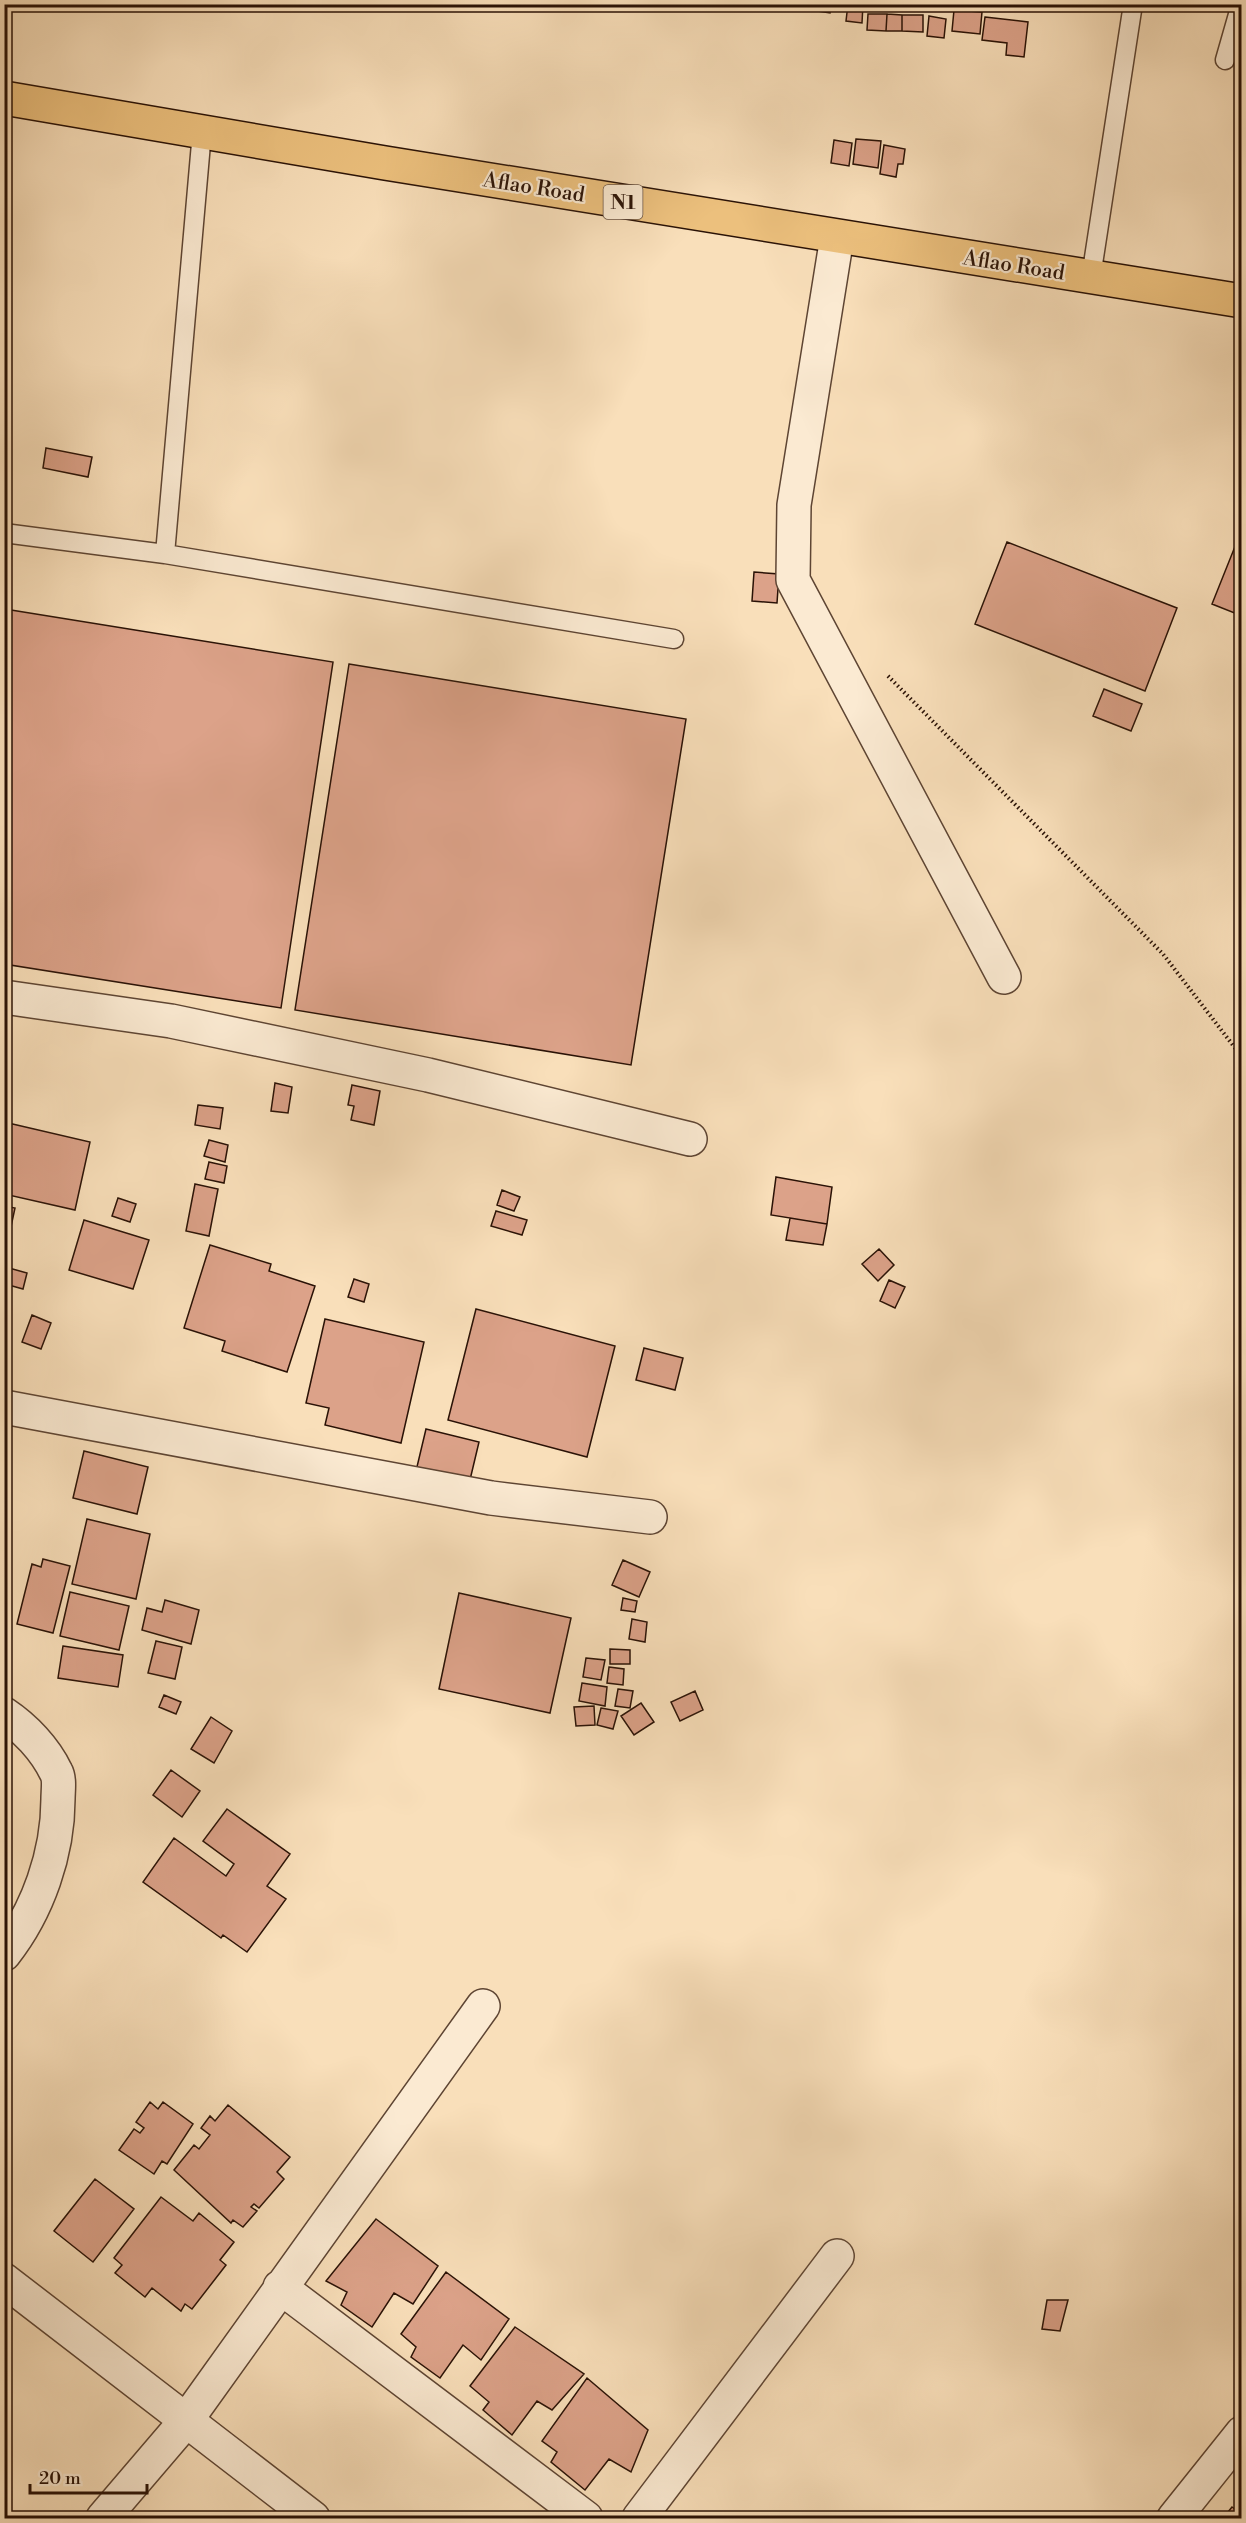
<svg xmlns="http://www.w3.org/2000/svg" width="1246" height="2523" font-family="'Libre Bodoni',serif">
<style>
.building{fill:#dca289;stroke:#2a1206;stroke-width:1.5}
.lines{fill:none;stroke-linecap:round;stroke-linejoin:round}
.service-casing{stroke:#5e4533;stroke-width:21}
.minor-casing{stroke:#5e4533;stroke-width:36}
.trunk-casing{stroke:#2a1206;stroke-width:36}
.path{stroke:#2a1206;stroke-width:4;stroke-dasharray:1.5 3;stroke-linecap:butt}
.service{stroke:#fbead2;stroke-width:18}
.minor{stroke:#fbead2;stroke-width:33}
.trunk{stroke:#ecc07d;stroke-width:33}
.labels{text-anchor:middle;stroke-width:4.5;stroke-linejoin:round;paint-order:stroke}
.shield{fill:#fbead2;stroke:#695343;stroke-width:1.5}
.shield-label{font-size:20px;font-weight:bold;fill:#2a1206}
.street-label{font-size:21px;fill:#2a1206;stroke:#fbead2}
</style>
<rect width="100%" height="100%" fill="#f9dfba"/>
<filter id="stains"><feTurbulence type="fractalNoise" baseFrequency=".00333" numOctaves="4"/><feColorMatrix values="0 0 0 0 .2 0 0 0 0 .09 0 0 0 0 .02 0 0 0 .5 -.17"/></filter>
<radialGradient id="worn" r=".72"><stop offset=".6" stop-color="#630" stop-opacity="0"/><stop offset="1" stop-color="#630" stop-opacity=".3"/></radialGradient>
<path class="building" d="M818,4H831L830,13L818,11Z
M848,4H863L862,23L846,21Z
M954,10L982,12L980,34L952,31Z
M868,14H887L886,31L867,30Z
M887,14L902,15V31H886Z
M902,15H923V32L902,31Z
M929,16L946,19L944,38L927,36Z
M985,17L1028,22L1024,57L1006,55L1007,43L982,40Z
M856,139L881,141L878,168L853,164Z
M834,140L852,143L849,166L831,163Z
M884,145L905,149L903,164H898L896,177L880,174Z
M46,448L92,457L88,477L43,468Z
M1238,539L1242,541V616L1212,604Z
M1007,542L1177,608L1145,691L975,624Z
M754,572L779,574L777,603L752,601Z
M11,610L333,662L281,1008L4,964V651Z
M349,664L686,719L631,1065L295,1010Z
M1104,689L1142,704L1131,731L1093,716Z
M275,1083L292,1087L288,1113L271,1111Z
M352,1085L380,1091L374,1125L351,1120L354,1106L348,1105Z
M198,1105L223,1108L220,1129L195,1125Z
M4,1122L90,1142L75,1210L4,1194Z
M209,1140L228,1145L225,1162L204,1156Z
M209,1162L227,1166L224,1183L205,1179Z
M776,1177L832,1187L827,1224L771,1215Z
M195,1184L218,1189L209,1236L186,1231Z
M502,1190L520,1197L514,1211L497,1205Z
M118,1198L136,1204L130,1222L112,1216Z
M4,1206L15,1208L7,1245L4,1244Z
M496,1211L527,1220L522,1235L491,1226Z
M790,1218L827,1224L823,1245L786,1240Z
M84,1220L149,1240L133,1289L69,1270Z
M210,1245L271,1264L269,1271L315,1286L287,1372L222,1351L225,1341L184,1328Z
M879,1249L894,1265L878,1281L862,1264Z
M9,1268L27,1273L23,1289L5,1284Z
M354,1279L369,1284L364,1302L348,1297Z
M889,1280L905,1287L895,1308L880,1301Z
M476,1309L615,1346L587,1457L448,1420Z
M32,1315L51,1323L41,1349L22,1342Z
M325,1319L424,1342L401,1443L325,1425L329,1408L306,1403Z
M644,1348L683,1358L675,1390L636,1380Z
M426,1429L479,1442L469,1484L416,1471Z
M84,1451L148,1467L137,1514L73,1498Z
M87,1519L150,1534L136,1599L72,1584Z
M43,1559L70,1566L53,1633L17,1624L32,1564L41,1567Z
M623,1560L650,1572L639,1597L612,1585Z
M70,1592L129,1606L119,1650L60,1636Z
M459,1593L571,1618L550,1713L439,1689Z
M623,1598L637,1601L635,1612L621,1610Z
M165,1600L199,1610L191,1644L142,1630L147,1608L162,1612Z
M632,1619L647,1622L645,1642L629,1639Z
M156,1641L182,1647L175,1679L148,1673Z
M63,1646L123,1655L118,1687L58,1678Z
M610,1649L630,1650V1664H610Z
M586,1658L605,1660L601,1680L583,1677Z
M609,1667L624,1669L623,1685L607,1683Z
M582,1683L607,1687L605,1706L579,1701Z
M618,1689L633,1691L630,1708L615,1706Z
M695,1691L703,1710L680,1721L671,1702Z
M164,1695L181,1702L176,1714L159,1707Z
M641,1703L654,1722L634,1735L621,1716Z
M594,1706L595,1725L576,1726L574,1707Z
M601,1708L618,1711L613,1729L597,1725Z
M211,1717L232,1731L214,1763L191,1749Z
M171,1770L200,1791L182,1817L153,1795Z
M227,1809L290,1854L267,1886L286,1899L247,1952L223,1935L221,1938L143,1882L174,1838L226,1876L234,1864L203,1841Z
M150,2102L158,2109L163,2102L193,2124L167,2164L162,2161L154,2174L119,2150L134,2129L140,2133L144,2128L136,2122Z
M228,2105L290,2157L277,2172L284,2179L259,2208L254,2204L251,2207L257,2211L243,2227L233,2220L231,2223L174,2170L194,2145L199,2149L210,2135L201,2128L210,2116L215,2121Z
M95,2179L134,2209L93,2262L54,2231Z
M161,2197L193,2221L199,2213L234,2242L220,2260L226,2265L192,2309L185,2304L181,2311L152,2288L145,2297L115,2273L122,2265L114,2258Z
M376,2219L438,2266L413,2304L394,2293L372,2327L341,2305L347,2292L326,2281Z
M446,2272L509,2319L481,2360L463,2345L440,2378L411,2357L416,2347L401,2334Z
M1047,2300H1068L1060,2331L1042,2329Z
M515,2327L584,2374L552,2410L537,2401L512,2435L483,2410L489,2402L470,2386Z
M587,2378L648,2430L631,2472L609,2459L585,2490L551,2462L557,2452L542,2441Z
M1232,2507L1242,2514V2518H1223Z"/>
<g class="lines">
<g class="service-casing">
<path id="service" d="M1225,60L1241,4
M1091,277L1133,4
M4,533L165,554L202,132
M165,554L674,639"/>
</g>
<g class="minor-casing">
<path id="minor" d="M837,237L794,505L793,580L1004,977
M4,997L171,1021L428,1075L690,1139
M4,1407L491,1498L650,1517
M4,1714C25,1728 45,1749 56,1772C60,1779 58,1791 58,1799C58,1853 38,1911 4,1954
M4,2280L313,2518
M280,2287L586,2518
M103,2518L185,2422L483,2006
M639,2518L837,2256
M1174,2518L1242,2433"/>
</g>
<g class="trunk-casing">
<path id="trunk" d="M4,98L385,163L1242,301"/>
</g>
<path class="path" d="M888,676L1163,954L1242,1057"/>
<use href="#service" class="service"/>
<use href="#minor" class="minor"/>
<use href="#trunk" class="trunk"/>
</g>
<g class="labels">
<rect class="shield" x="603.5" y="185" width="39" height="34" rx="4.5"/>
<g class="shield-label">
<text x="623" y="209">N1</text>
</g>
<g class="street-label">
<text transform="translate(534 187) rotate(9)" y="7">Aflao Road</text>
<text transform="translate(1014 265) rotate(9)" y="7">Aflao Road</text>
</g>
</g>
<rect width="1246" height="2523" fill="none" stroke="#f9dfba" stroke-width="24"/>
<rect x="6" y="6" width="1234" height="2511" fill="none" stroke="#2a1206" stroke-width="3"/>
<rect x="12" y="12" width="1222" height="2499" fill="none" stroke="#2a1206" stroke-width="1.5"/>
<path d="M30 2484v9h117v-9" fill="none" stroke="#2a1206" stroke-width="3"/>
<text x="39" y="2484" font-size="18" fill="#2a1206" stroke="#fbead2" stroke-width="4.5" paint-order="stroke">20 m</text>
<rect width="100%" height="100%" filter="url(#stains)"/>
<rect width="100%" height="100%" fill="url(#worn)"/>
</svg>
